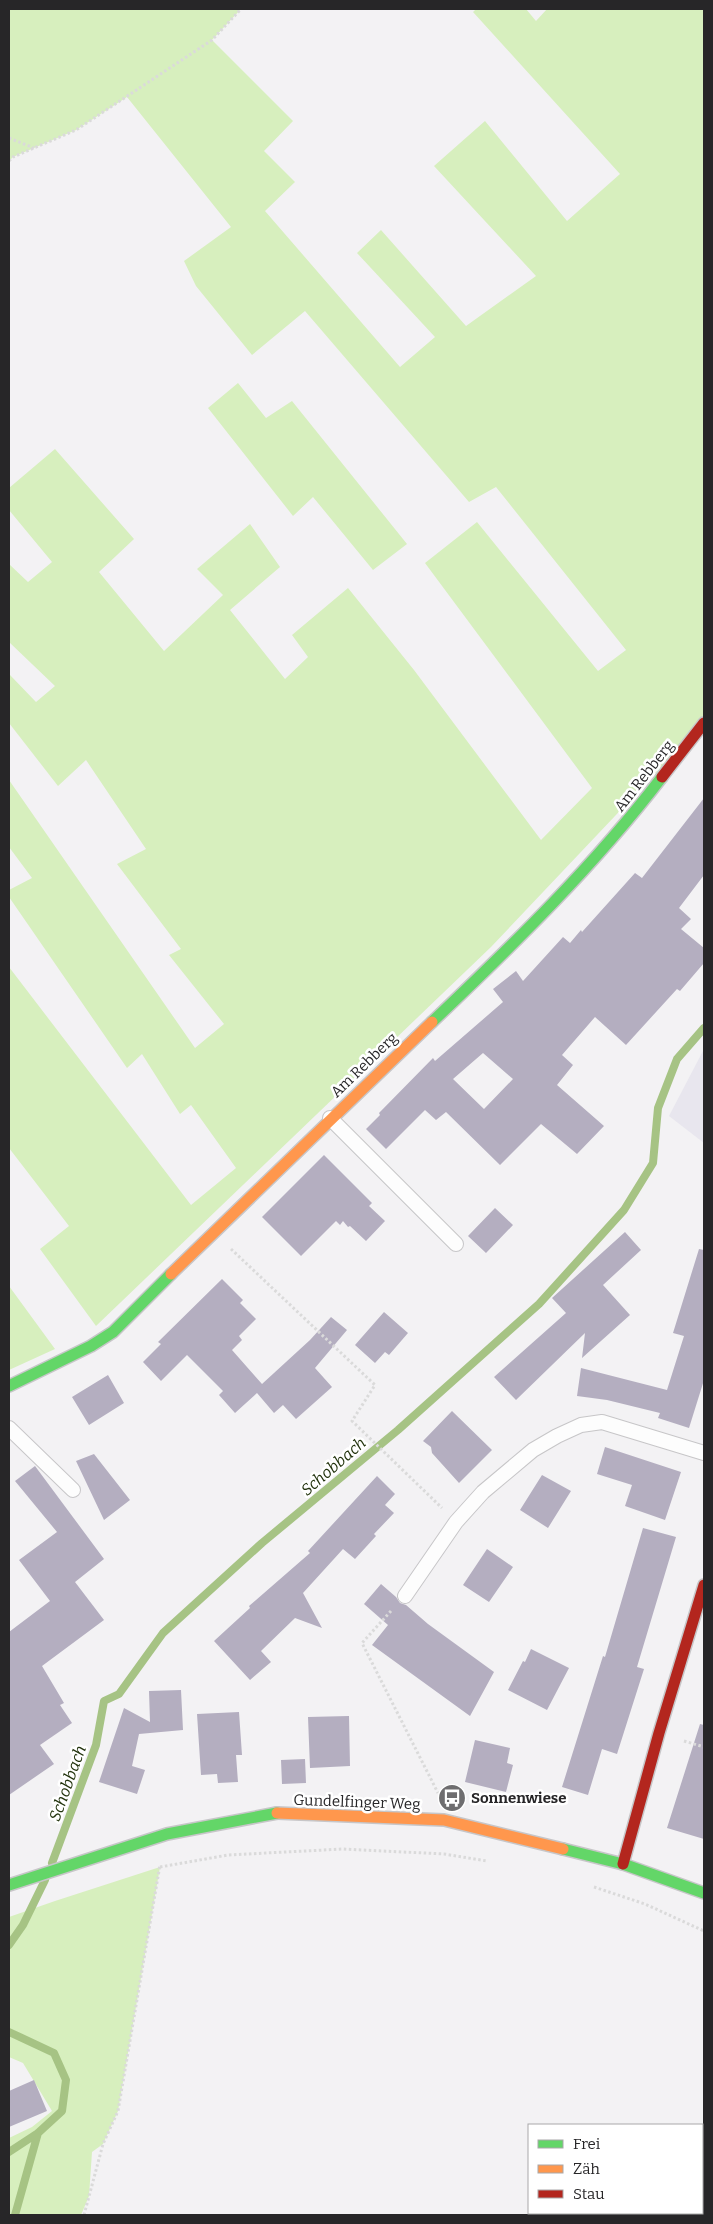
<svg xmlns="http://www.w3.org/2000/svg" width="713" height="2224" font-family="Bitter,serif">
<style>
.built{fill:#e8e6ee}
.green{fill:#d7efbe}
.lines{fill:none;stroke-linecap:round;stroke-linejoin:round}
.stream{stroke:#a6c384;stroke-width:8}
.building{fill:#b4aec0;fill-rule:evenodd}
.lane-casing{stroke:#c7c6c8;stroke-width:16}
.street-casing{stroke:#c7c6c8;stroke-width:30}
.fast-casing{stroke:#c7c6c8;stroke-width:14}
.slow-casing{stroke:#c7c6c8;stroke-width:14}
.jam-casing{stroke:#c7c6c8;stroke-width:14}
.path{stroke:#dadada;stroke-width:3;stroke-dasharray:2.5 2.5;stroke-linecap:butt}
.lane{stroke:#fdfdfd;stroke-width:14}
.street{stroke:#fdfdfd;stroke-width:28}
.fast{stroke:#63d668;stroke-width:11}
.slow{stroke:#ff974d;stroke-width:11}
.jam{stroke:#b3261e;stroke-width:11}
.labels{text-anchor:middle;stroke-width:5;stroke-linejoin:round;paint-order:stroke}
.street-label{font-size:15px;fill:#272628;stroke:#fff}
.poi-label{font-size:15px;font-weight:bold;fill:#272628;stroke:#fff;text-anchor:start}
.water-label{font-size:16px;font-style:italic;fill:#22330d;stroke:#fff}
</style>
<rect width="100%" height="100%" fill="#f3f2f4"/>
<path class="built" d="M704,1049V1143L669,1116Z"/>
<path class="green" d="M9,9H241L212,40L293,121L264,151L295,182L265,211L400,367L435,337L357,253L381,230L466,326L536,276L434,166L485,121L567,221L620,174L473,12L476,9H526L536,21L547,9H704V722L491,947L96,1326L40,1249L69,1226L9,1148V967L191,1205L236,1168L191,1105L180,1114L142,1054L127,1068L9,897V890L32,878L9,847V780L195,1048L224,1024L169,955L181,949L117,864L146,849L86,760L58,786L9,723L10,675L36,702L55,686L9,642V564L28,582L52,562L9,510V488L55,449L134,539L99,572L164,651L223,595L197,569L250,524L280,567L230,610L285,679L308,657L292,635L348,588L414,670L541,840L592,788L425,563L477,522L598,671L626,650L496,487L469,502L305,311L252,355L196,286L184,261L231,227L127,97L76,130L13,157L9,161Z
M238,383L266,418L292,401L407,544L373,570L313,497L293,516L208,408Z
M9,1286L55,1349L9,1370Z
M160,1867L118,2111L103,2144L92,2152L89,2196L81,2215H9V2138L32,2127L52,2111L23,2063L9,2057V1917L55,1901Z"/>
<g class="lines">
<path class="stream" d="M52,1863L96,1745L104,1701L119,1694L163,1633L262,1543L398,1430L539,1304L624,1210L653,1163L658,1108L677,1059L704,1028
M9,1945L23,1925L45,1880
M9,2032L54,2053L66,2080L62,2111L38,2133L9,2152
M15,2215L38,2133"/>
</g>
<path class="building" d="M704,798V875L679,908L691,919L681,929L704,948V963L680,991L677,989L626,1045L595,1017L562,1055L573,1065L557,1085L604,1126L577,1154L541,1124L500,1165L446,1112L436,1120L425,1110L386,1149L366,1129L380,1115L379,1113L433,1058L435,1061L503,1002L493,989L516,971L523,981L563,937L570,943L581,930L582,932L635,873L642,878ZM483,1053L513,1079L484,1109L453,1079Z
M324,1155L372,1203L369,1206L385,1221L366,1241L350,1226L348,1227L343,1221L340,1225L336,1221L301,1256L262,1217Z
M495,1208L513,1225L486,1253L468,1236Z
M625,1232L641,1250L603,1285L630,1315L582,1358L585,1333L516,1400L494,1377L566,1313L552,1298Z
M699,1249L704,1250V1380L689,1428L658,1418L660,1413L607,1400L577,1396L581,1368L667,1390L684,1336L673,1333Z
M222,1279L243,1300L240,1303L256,1319L239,1336L242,1340L232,1350L262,1384L310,1340L331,1317L347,1330L315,1368L332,1387L296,1419L283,1405L274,1413L257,1393L235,1413L219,1395L223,1391L187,1355L161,1381L143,1362L161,1344L158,1342Z
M384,1312L408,1333L389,1355L385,1352L375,1363L355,1345Z
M108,1375L124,1403L89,1425L72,1397Z
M452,1411L492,1450L459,1483L432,1453L431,1447L423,1441Z
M605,1447L681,1472L665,1520L625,1506L632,1485L597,1474Z
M94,1454L130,1500L104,1520L76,1461Z
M35,1466L104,1559L75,1582L104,1620L42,1666L64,1703L60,1705L72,1723L40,1745L54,1764L9,1795V1632L50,1601L19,1560L57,1532L15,1481Z
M542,1475L571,1491L548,1528L520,1510Z
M377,1476L395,1494L385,1505L394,1513L374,1534L376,1536L355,1559L343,1549L303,1593L322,1628L295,1618L261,1651L271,1662L250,1680L214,1641L250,1608L249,1606L310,1553L308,1551Z
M643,1528L676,1537L637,1667L644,1669L617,1754L602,1749L588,1795L562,1787L603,1656L605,1657Z
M487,1549L513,1567L489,1602L463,1585Z
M381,1584L396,1597L400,1603L406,1605L428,1624L494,1672L470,1716L372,1645L388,1625L364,1604Z
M531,1649L569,1668L547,1710L508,1690L523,1661L525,1662Z
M181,1690L183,1730L139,1734L132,1766L145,1770L137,1794L99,1782L124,1708L150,1722L149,1691Z
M239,1712L242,1755H236L238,1782L218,1783L217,1774L201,1775L197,1714Z
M349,1716L350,1766L310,1768L308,1717Z
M700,1724L704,1725V1839L667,1828Z
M475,1740L510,1748L507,1763L513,1765L506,1792L465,1782Z
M305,1759L306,1783L282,1784L281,1760Z
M34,2080L47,2111L9,2127V2091Z"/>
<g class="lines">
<g class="lane-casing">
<path id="lane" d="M330,1118L456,1244
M9,1428L73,1490
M405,1596L456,1522L483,1492L533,1450L557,1436L581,1425L602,1422L704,1453"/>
</g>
<g class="street-casing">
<path id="street" d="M702,2154L704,2150
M663,2215L665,2213"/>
</g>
<g class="fast-casing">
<path id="fast" d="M432,1022C513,945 594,866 662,777
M9,1386L91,1346L113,1332L171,1274
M563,1849L623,1864L704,1893
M9,1885L167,1834L277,1813"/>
</g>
<g class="slow-casing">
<path id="slow" d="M171,1274L432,1022
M277,1813L444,1820L563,1849"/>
</g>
<g class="jam-casing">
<path id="jam" d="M662,777L704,723
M623,1864L659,1733L704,1585"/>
</g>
<path class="path" d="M9,138L34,148
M9,161L13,157L76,130L212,40L241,9
M231,1249L375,1385L352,1421L442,1508
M391,1611L362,1643L438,1793
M684,1741L704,1747
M160,1867L228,1855L343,1849L444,1854L487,1861
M594,1887L645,1904L704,1931
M84,2215L103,2144L118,2111L160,1865"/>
<use href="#lane" class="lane"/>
<use href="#street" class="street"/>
<use href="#fast" class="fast"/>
<use href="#slow" class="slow"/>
<use href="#jam" class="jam"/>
</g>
<defs>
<g id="bus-disc" transform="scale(1.4375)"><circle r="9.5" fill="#6e6d6f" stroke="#fff"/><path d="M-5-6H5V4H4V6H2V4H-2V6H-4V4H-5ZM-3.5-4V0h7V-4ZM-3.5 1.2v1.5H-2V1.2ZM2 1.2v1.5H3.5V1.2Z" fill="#fff"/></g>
</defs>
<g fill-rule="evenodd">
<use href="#bus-disc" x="452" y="1798"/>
</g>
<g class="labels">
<g class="street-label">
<text transform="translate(644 776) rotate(-52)" y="5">Am Rebberg</text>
<text transform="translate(364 1065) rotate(-44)" y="5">Am Rebberg</text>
<text transform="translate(357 1802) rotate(2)" y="5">Gundelfinger Weg</text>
</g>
<g class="poi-label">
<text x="471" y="1803">Sonnenwiese</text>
</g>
<g class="water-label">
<text transform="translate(333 1466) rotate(-41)" y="6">Schobbach</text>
<text transform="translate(67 1783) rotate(-70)" y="6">Schobbach</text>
</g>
</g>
<rect width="713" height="2224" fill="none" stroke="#272628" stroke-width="20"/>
<rect x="528" y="2124" width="175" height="90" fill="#ffffff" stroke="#a9a8a9"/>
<rect x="538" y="2140" width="25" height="8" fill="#63d668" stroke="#a9a8a9"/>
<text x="573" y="2149" font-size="15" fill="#272628">Frei</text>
<rect x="538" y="2165" width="25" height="8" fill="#ff974d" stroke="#a9a8a9"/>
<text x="573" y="2174" font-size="15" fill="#272628">Zäh</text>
<rect x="538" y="2190" width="25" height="8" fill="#b3261e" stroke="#a9a8a9"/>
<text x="573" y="2199" font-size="15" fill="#272628">Stau</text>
</svg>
